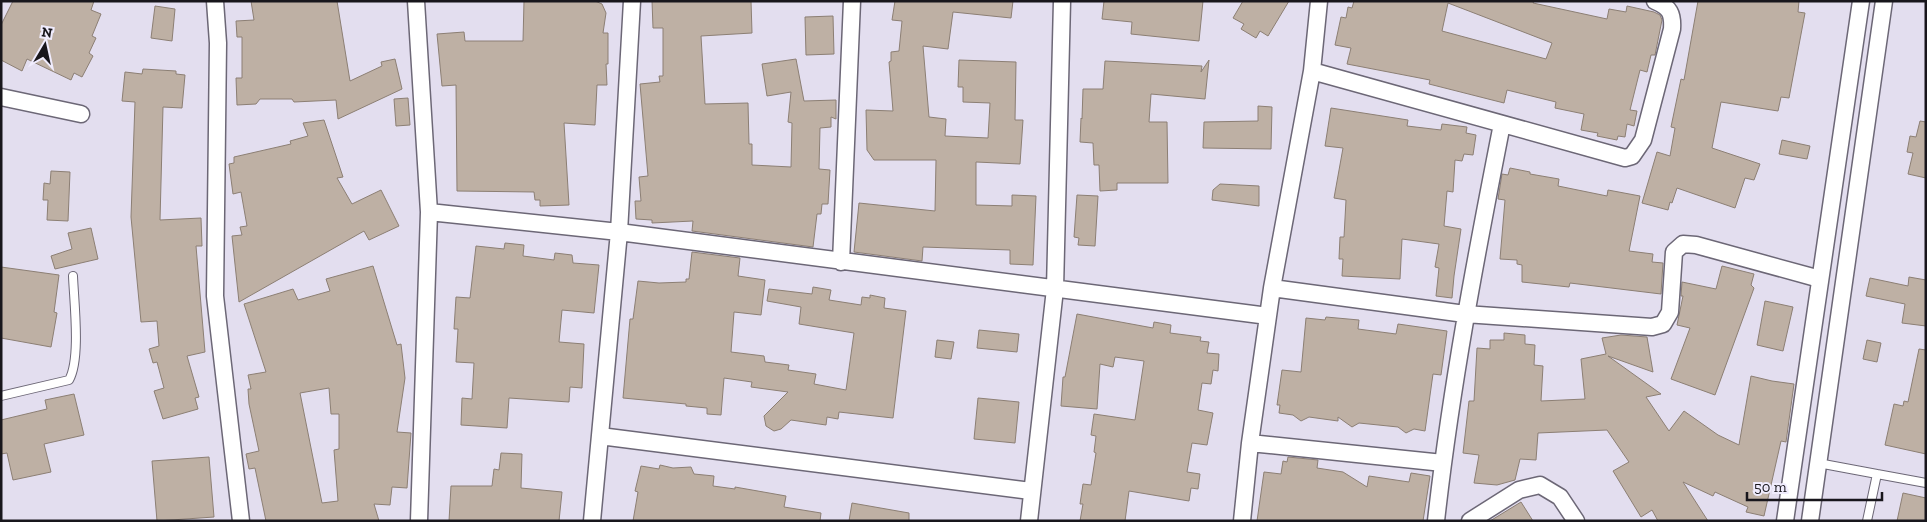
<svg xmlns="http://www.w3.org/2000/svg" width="1927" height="522" font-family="'Zilla Slab',serif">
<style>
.building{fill:#beb0a4;stroke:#8c7f74;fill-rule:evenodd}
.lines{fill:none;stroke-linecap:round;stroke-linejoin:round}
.lane-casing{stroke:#6c6776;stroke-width:10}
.street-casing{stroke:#6c6776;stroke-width:19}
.lane{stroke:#fff;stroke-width:8}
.street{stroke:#fff;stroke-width:16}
</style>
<rect width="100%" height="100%" fill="#e3deef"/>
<path class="building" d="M13,1H94L91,10L101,14L92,36L96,38L89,53L93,56L82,77L74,73L71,80L27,59L22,71L1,60V25Z
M251,1H337L350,81L382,66L381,62L395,59L402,89L338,119L336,100L294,102L292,99H260L256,104L237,105L236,78H242V37H237L236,21L254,20Z
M524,1H595L602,4L606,13L603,33H608V64H606L607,85H597L595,125L564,123L569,205L540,206V200H535L534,192L457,191L456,85L442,86L437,34L464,32L465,41H523Z
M652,1H751L752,33L701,36L705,104L748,103L749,144H752V165L791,167L792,123L788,122L791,92L767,96L762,64L796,59L804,101L836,100V119L831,117V127L820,128L819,169L830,170L828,204H822L821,214H817L813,247L692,231L693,221L652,223V220L636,219L635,201H641L639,177L648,176L640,84L660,82L659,76H663V28H653Z
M895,1H1013L1011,18L953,12L948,49L923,46L929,117L946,119L945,136L988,138L990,103L963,102V87H958L959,60L1016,62L1015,120H1023L1020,164L976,162V205L1012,206V195L1036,196L1033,265L1010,264V250L923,247L922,261L854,252L859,203L935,211L936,160H874L867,150L866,110L893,111L889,62L891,61V52L899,51L902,21L892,20Z
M1104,1H1203L1199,41L1131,34L1132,22L1102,19Z
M1243,1H1289L1268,36L1260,31L1256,38L1241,29L1244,24L1233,18Z
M1354,1H1534L1533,3L1607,19L1609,9L1626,12L1627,6L1654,12L1660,15L1662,20L1655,55H1651L1647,72L1640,70L1630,110L1637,111L1634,126L1627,124L1625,137L1618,136L1617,140L1597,136L1598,133L1581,130L1584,114L1555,108L1556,102L1507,90L1504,103L1429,84L1430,80L1347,64L1351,48L1335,45L1341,17L1346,18L1348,7L1352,8ZM1448,3L1552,43L1546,59L1442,31Z
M1698,1H1799L1798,12L1805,13L1789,98L1781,97L1778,111L1721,102L1712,148L1760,164L1754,180L1745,178L1735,208L1677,188L1672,203L1670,202L1668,210L1642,203L1657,152L1670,156L1675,128L1671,127L1681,79L1684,80Z
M155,6L175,9L172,41L151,38Z
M833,16L834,54L806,55L805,17Z
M1209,60L1205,99L1151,94L1149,122H1167L1168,183H1117V190L1100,191L1099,165H1094L1093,143L1080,142L1081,118L1082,119L1083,89H1103L1105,61L1202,66L1201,72Z
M143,69L176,71V74L185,75L182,108L163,107L160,220L201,218L202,246H196L205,352L187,356L199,397L195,398L198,409L163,419L154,391L164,388L157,362L153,363L149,349L159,346L157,321L141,322L131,217L135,102L122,101L125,72L142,74Z
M408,98L410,125L396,126L394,99Z
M1258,106L1272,107L1271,149L1203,148L1204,122L1258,121Z
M1331,108L1408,120L1407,126L1441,130L1442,124L1467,127L1466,133L1476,135L1473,155L1464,154L1462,161L1455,160L1453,192L1447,191L1444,226L1461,229L1454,276L1452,298L1436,296L1439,268L1435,267L1439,244L1402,239L1400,279L1342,276L1343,259H1339L1340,237H1344L1346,200L1334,198L1343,148L1325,146Z
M324,120L343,177L337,178L352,204L381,190L399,226L369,240L364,231L239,302L232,236L242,235L240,227L247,226L241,192L233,194L229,164L234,163V157L291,144L290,141L308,136L303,123Z
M1920,121L1926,122V178L1908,174L1913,153L1907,152L1910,136L1916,137Z
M1782,140L1810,146L1807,159L1779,154Z
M1510,168L1530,172V174L1559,179L1558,186L1563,187L1607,196L1608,190L1640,196L1629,251L1653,254L1652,262L1663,263L1661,294L1570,283L1569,287L1522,282V265L1517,264V260L1500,259L1505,200L1498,199L1502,174L1508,175Z
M51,171L70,172L68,221L47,220L48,200H43L44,183L50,184Z
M1220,184L1259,186V206L1212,200L1213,190Z
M1077,195L1098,196L1095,246L1078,245L1079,238L1074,237Z
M91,228L98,259L55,269L51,256L72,249L68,233Z
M505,243L524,245L523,256L554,260L555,253L572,255L573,263L599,265L594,313L562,310L559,342L584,344L582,388L570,387L569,402L509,398L507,428L461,425L462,398L472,399L474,363L456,362L458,329H454L456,297L470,298L476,246L504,249Z
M692,252L740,258L738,276L765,280L761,315L734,312L731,352L764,356L765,362L789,365L788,370L816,374L814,384L846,390L854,333L799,324L801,307L767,301L769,289L812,294L813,287L831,290L829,300L861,305L862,297L870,298V295L885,298L884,308L906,311L893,418L839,412L838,419L827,417L826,425L791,420L781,429L774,431L766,426L764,416L788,392L751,387L752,382L724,378L721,415L707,414V408L686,406V404L623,398L630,319H633L638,281L659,283L686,282V279H689Z
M373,266L397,345L401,344L405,378L397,432L411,433L407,488L392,487L390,505L374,504L379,521H266L255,468L249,469L246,454L259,451L249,404L248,389H251L248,375L266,372L244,304L293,289L298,300L330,291L326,279ZM329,388L331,414H339V449L334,450L338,501L322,503L300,393Z
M1722,266L1754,274L1751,285L1754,288L1715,395L1671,379L1690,328L1677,325L1683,296H1681L1682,282L1716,289Z
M1,267L59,275L54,312L57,313L51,347L1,338Z
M1909,277L1926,280V326L1902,323L1905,304L1866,296L1870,278L1908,286Z
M1765,301L1793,307L1783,351L1757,345Z
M1077,314L1153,328L1154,322L1171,325L1170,333L1201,337L1200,341L1209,342L1207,353L1219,354L1218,371L1213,370L1211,384L1202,383L1198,410L1213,413L1207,445L1192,443L1187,472L1200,474L1198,489L1191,488L1189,501L1129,491L1125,521H1080L1083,504H1080L1083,484L1091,485L1096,453L1094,452L1096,436L1091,435L1094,414L1135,420L1144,361L1115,357L1113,367L1100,364L1097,409L1061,406L1063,377H1065Z
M1326,317L1359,320L1358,329L1396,334L1398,324L1447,331L1441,375L1433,374L1425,431L1414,429L1406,433L1398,427L1359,423L1352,427L1338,417V421L1309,417L1301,421L1293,415L1279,413L1280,405H1277L1282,370L1301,372L1306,318L1325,320Z
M979,330L1019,334L1017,352L977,348Z
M1504,333L1525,335V344L1535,345L1534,365L1543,366L1541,401L1585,399L1581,359L1606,354L1602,338L1621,335L1647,337L1653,372L1608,356L1661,394L1646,397L1669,431L1684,411L1718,435L1739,445L1751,376L1772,381L1794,384L1786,442L1781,441L1764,516L1746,512L1748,507L1715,492L1713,496L1683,482L1708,521H1658L1652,510L1641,517L1613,471L1629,462L1607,430L1538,433L1536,460L1520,459L1515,480L1497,485L1474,483L1479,455L1463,453L1469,401H1474L1477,348L1490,349V340H1504Z
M937,340L954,342L951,359L935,357Z
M1867,340L1881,343L1877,362L1863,359Z
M1919,349L1926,350V454L1885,445L1894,404L1903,406L1904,401L1908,402Z
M74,394L84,435L44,444L51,472L13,480L7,453L1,454V420L47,409L45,400Z
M978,398L1019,402L1015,443L974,439Z
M501,453L522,454L521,488L562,492L559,521H449L451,486H492L494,469L499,470Z
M209,457L214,517L157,521L152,461Z
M1288,457L1318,460L1317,468L1343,472L1367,487L1369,476L1409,482L1411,473L1430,476L1423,521H1257L1264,472L1281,474L1283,461L1287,462Z
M660,465L673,468L691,467L694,474L714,476L713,486L735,489V487L786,496L784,507L821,513L820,521H633L638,492L635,491L641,466L659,469Z
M1903,493L1926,498V521H1897Z
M1521,502L1533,521H1490Z
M852,503L909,513V521H849Z"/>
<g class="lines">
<g class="lane-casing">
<path id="lane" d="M1,396L69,380C81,359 74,302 73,276
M1818,463L1877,474
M1867,521L1877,474L1926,483"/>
</g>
<g class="street-casing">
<path id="street" d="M215,1L218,43L215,296L241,521
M416,1L429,212L419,521
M1312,71L1625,158L1632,156L1643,140L1672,29C1673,14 1670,7 1655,1
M1,97L81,114
M429,212L619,232L1268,316
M841,262L852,1
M1272,288L1465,314L1652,327L1663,324L1670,312L1674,252L1683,244L1696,245L1820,279
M600,436L1031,491
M1250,443L1443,463
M592,521L619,232L632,1
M1029,521L1055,289L1062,1
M1242,521L1250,443L1272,288L1312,71L1319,1
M1436,521C1451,387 1476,256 1502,124
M1470,521L1519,490L1540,485L1560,497L1576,521
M1785,521L1861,1
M1810,521L1884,1"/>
</g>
<use href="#lane" class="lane"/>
<use href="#street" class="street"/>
</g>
<rect width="1927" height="522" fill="none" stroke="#18161c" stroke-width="5"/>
<g transform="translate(45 45) rotate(9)" stroke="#f0ecfd" stroke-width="4" paint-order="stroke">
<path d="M0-4L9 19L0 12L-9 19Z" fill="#18161c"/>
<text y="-8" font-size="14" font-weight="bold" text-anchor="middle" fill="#18161c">N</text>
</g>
<path d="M1747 492v8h135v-8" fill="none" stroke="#18161c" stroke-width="2.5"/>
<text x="1754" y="492" font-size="15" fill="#18161c" stroke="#f0ecfd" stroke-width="4" paint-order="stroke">50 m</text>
</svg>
